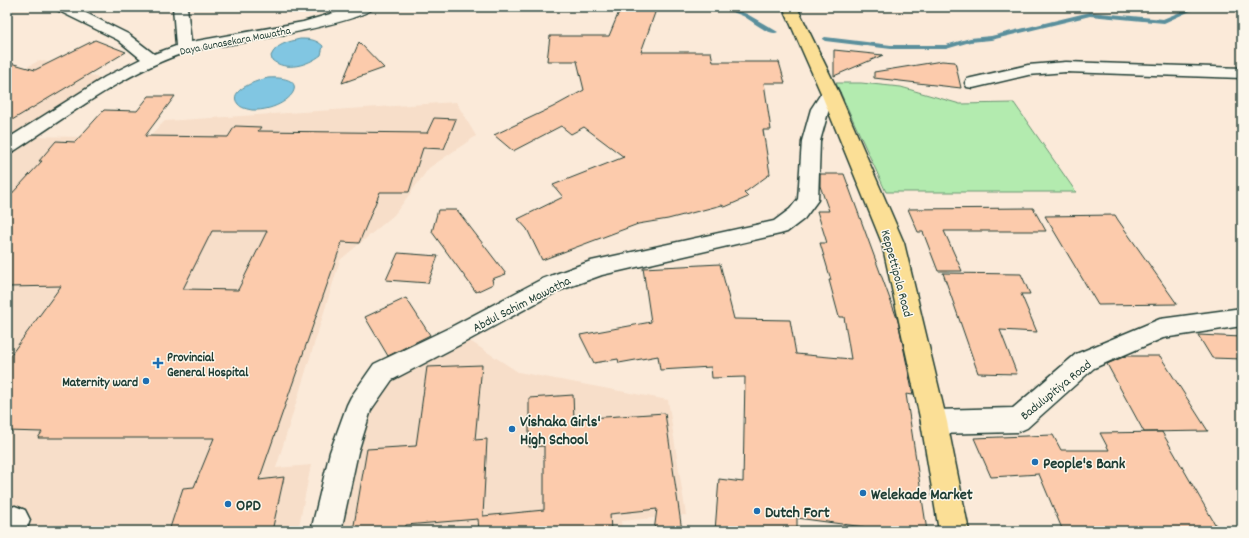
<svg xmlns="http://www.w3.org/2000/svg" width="1249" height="538" font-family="Dekko,sans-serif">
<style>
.built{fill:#f7dec9}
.green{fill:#b3ebaf;stroke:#699472}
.water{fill:#81c6e2;stroke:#5a8f9c}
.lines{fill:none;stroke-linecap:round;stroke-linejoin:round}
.stream{fill:#5a8f9c;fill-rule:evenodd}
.building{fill:#fccbac;stroke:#1f3d34;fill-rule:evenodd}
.minor-casing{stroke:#1f3d34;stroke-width:3}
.major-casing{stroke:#1f3d34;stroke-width:3}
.minor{fill:#fbf7ec;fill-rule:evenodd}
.major{fill:#fbdf96;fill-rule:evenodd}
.poi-dot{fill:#1f6fb2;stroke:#fbf7ec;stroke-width:1.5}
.labels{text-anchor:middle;stroke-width:3;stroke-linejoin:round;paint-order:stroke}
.far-street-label{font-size:11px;fill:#1f3d34;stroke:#fbf7ec}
.street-label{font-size:13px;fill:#1f3d34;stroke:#fbf7ec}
.poi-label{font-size:13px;font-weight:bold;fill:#1f3d34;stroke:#fbf7ec;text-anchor:start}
.near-poi-label{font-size:16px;font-weight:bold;fill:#1f3d34;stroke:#fbf7ec;text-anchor:start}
</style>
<rect width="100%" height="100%" fill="#fbead9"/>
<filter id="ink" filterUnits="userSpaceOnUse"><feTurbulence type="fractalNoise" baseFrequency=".025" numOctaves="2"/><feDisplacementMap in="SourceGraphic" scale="8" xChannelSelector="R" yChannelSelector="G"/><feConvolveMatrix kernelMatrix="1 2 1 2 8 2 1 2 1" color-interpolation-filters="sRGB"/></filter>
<g filter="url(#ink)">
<path class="built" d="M40,60L111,81L26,136L147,138L165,121L456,102L476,136L429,168L394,215L340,260L276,468L311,465L298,531H7V78Z
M459,334L518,372L668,400L686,515L621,521L622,531H326L383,372Z"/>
<path class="green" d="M836,83H861L901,87L960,104L1014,103L1076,192H886Z"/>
<path class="water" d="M300,39C308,39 316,39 323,46L321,55C308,65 286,72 272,60L271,56C276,44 288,42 300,39Z
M268,78C318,75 288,112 252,110C247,109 241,108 238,104C226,90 259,80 268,78Z"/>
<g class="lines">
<path class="stream" d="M722,7H730L747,14L778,32C770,37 751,20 743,16C737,13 728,11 722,7Z
M1192,7H1199L1164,23L1090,16L991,40L970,42L946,49H891L825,41L822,39L825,37L891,45H946L970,38L991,36L1090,12L1163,19Z"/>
</g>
<path class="building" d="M621,7H657L641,52H711L713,62H779L785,83H764L771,130H763L770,174L744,193L748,197L725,207L722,205L668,219L638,224L542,260L527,229L518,219L563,197L553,185L624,157L584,127L571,134L561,126L513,151L494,135L553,107L584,90L577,61H547L550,36H609Z
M95,40L126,52L7,123V62L35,70Z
M359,42L384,68L342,83Z
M834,50L883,55L834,76Z
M942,61L955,62L961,88L874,78V72Z
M149,96H175L145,136L228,137L235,126L261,127L258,131L427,133L434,118L456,119L444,149L423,148L409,192H380L359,243L342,242L259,480L284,477L272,531H169L183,488L194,487L214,438H38L42,432L7,431V360L61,286L7,287V199L42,161H39L56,141L75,142L104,110L137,111ZM212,231H267L238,290L183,289Z
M820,174H844L898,321L913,395L906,394L927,531H865L864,527L797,518V531H715L719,479L743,482L745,377L712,378L711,367L660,370L658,356L619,363L618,359L594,363L580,335L651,322L643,268L720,264L734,319L790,320L796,354L851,359L844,317H839L829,280H831L820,243H827L817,211H829L820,186Z
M1033,208L1046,231H944L962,271H938L923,232H918L908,209Z
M438,210H457L506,274L492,279L493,284L476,292L432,232Z
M1115,215L1118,220L1177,304L1098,305L1045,216Z
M398,253L438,256L428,283L386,280Z
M943,273L1021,274L1030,294H1021L1037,332L1000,330L1017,374L978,373Z
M406,298L430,335L388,356L365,317Z
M1198,335L1242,337V359L1212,358Z
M1126,356H1160L1208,431L1144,432L1107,364Z
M482,365L475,440L487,439L483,516L544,510V446L529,447V398L573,395L574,419L665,413L682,531H654L657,509L610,514L611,531H479L478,519L406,525L405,531H353L367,449L416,446L427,367Z
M1162,432L1219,531H1063L1039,474L991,477L974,438L1053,435L1061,450H1109L1100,433Z"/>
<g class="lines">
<g class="minor-casing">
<path id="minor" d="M55,7H74L128,34L154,54L176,46L173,7H187L191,42L303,22L354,7H374C365,21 265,38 244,42C225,45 205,47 187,52C126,71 67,117 14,151L7,153V139L105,77L141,59L118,40L57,10Z
M1066,62L1242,68V78L1066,72L1028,75L973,88L967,87L965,83L967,79L1028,65Z
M830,88L836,89L839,93L829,109L820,141L818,200L804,219L787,232L780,234L602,275L558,291L467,341L392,380L371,410L358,452L341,531H311L330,452L347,405L351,397L374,364L451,327L542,279L591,261L774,221L790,209L798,199L802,141L811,109L824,89Z
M1242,308V326L1163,338L1094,368L1027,428L1018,432L934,434L925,430L921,422L925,414L934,410L1013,408L1076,354L1160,319Z
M15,506L25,510L30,520L26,531H7V509Z"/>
</g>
<g class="major-casing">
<path id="major" d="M783,7H797L839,93L904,243L947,422L969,531H939L921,422L882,243L821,93Z"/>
</g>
<use href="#minor" class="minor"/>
<use href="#major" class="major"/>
</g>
</g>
<g class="poi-dot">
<path d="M156 357h4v4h4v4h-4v4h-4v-4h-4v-4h4z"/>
<circle cx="146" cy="381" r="4"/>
<circle cx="512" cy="429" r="4"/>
<circle cx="1035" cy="462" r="4"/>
<circle cx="863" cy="493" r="4"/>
<circle cx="228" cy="504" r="4"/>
<circle cx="757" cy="511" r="4"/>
</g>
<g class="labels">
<g class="far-street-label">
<text transform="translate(235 40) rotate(-11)" y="4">Daya Gunasekara Mawatha</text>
</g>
<g class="street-label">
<text transform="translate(898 273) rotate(75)" y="5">Keppettipola Road</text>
<text transform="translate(521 303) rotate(-27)" y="5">Abdul Sahim Mawatha</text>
<text transform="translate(1055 389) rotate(-39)" y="5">Badulupitiya Road</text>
</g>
<g class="poi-label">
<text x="167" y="361">Provincial<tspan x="167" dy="15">General Hospital</tspan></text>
<text x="138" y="386" text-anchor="end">Maternity ward</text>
</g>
<g class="near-poi-label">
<text x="520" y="426">Vishaka Girls'<tspan x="520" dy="18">High School</tspan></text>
<text x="1043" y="468">People's Bank</text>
<text x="871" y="499">Welekade Market</text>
<text x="236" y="510">OPD</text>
<text x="765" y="517">Dutch Fort</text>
</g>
</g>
<rect width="1249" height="538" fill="none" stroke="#fbf7ec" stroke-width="24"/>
<rect x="12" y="12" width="1225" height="514" fill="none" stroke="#1f3d34" stroke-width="1.5" filter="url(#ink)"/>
</svg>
